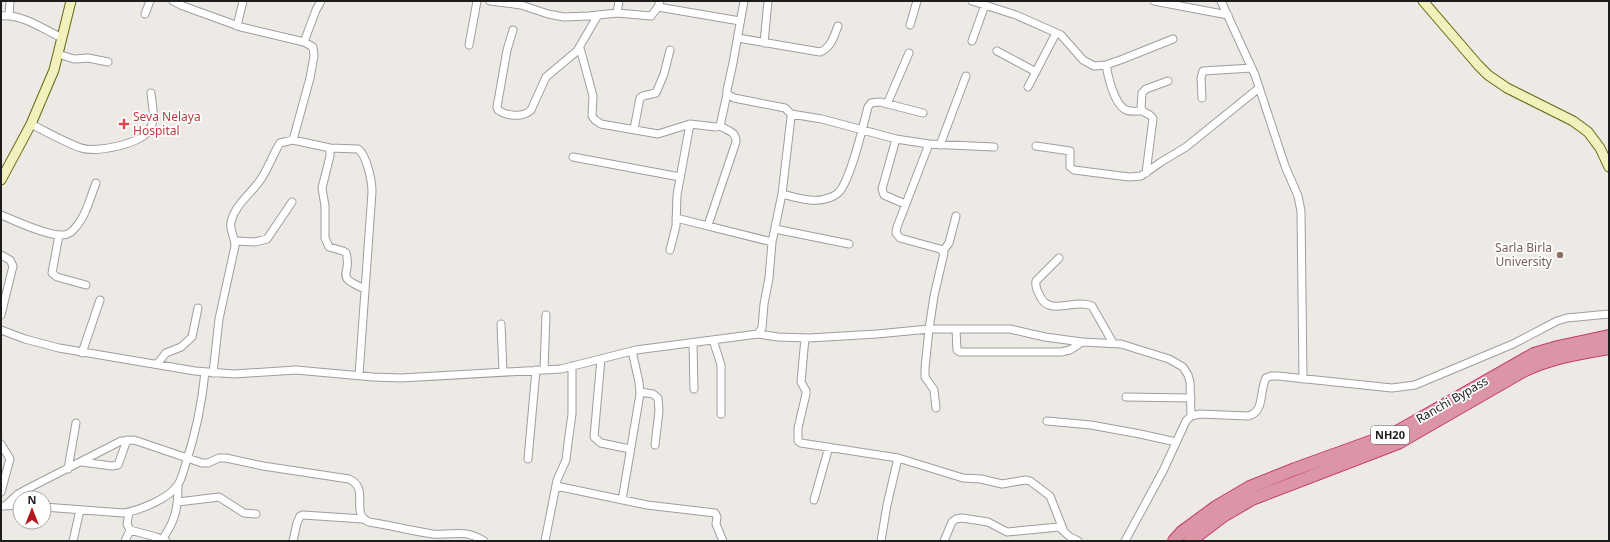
<svg xmlns="http://www.w3.org/2000/svg" width="1610" height="542" font-family="'Noto Sans',sans-serif">
<style>
.lines{fill:none;stroke-linecap:round;stroke-linejoin:round}
.street-casing{stroke:#9e9e9e;stroke-width:9}
.secondary-casing{stroke:#646811;stroke-width:11}
.highway-casing{stroke:#c53871;stroke-width:14}
.street{stroke:#fff;stroke-width:7}
.secondary{stroke:#f2f1be;stroke-width:9}
.highway{stroke:#dc95a6;stroke-width:12}
.health-dot{fill:#e0444e;stroke:#fff;stroke-width:1.5}
.education-dot{fill:#8d6e63;stroke:#fff;stroke-width:1.5}
.labels{text-anchor:middle;stroke-width:3.5;stroke-linejoin:round;paint-order:stroke}
.shield{fill:#fff;stroke:#616161;stroke-width:1}
.shield-label{font-size:11px;font-weight:bold;fill:#1d1d1d}
.health-label{font-size:12px;fill:#be3a42;stroke:#fff;text-anchor:start}
.education-label{font-size:12px;fill:#785e54;stroke:#fff;text-anchor:end}
.street-label{font-size:12px;fill:#1d1d1d;stroke:#fff}
</style>
<rect width="100%" height="100%" fill="#edeae5"/>
<g class="lines">
<g class="street-casing">
<path id="street" d="M173,1L183,6L241,27L304,42L313,47L314,56L310,78L293,140
M490,1L521,5L548,14L564,17L589,16L617,13L651,16L658,7L660,1
M972,1L1016,15L1061,35L1083,60L1094,66L1106,65L1123,59L1173,39
M1154,1L1228,15
M1221,1L1255,75L1285,166L1298,196L1301,211L1303,379
M658,7L740,21
M617,13L619,1
M145,14L150,1
M1,16C23,14 43,29 62,38
M9,16L10,1
M910,25L917,1
M237,26L243,1
M513,30L507,50L497,107L498,110C506,116 523,118 531,110L546,77L577,51L598,15
M738,38L820,52C831,48 834,36 838,26
M972,41L985,5
M304,42L316,10L321,1
M764,43L768,1
M469,45L477,1
M580,48L593,96L592,116L595,120L601,124L658,134L690,124L716,127L720,126L727,94
M997,51L1036,72
M58,54L74,59L88,58L108,62
M1106,65C1108,76 1114,104 1126,110C1131,112 1137,111 1142,111
M1028,87L1056,33
M1202,98L1201,78L1203,71L1252,68
M887,104L909,53
M791,114L822,119L896,139L929,144L994,147
M31,124C47,132 64,142 81,148C96,153 142,144 150,129C156,119 152,104 151,93
M634,129L640,98L643,96L656,93L664,74L670,50
M896,139L882,189L884,195L905,204
M929,144L897,227L896,233L900,238L940,249L944,253L934,296L929,329L925,368V377L934,390L936,408
M940,145L966,76
M1036,146L1070,151V167L1074,170L1129,177L1141,176L1161,162L1186,147L1259,88
M330,148V156L322,188L325,206V238L329,247L343,251L346,253C353,276 332,275 365,289
M573,157L680,177
M1146,173L1153,119C1151,113 1144,114 1141,109L1142,93L1146,89L1168,81
M782,194C795,197 812,203 825,199C830,198 835,196 839,192C851,179 863,126 868,107L871,103L880,102L923,113
M1,215C16,221 47,236 62,235C68,235 72,232 75,228C86,216 90,198 96,183
M676,218L772,242
M708,225L736,142C736,131 728,131 720,126
M775,229L849,244
M59,235L52,273L57,277L86,285
M235,241L255,242L267,239L292,202
M670,250L676,226L677,195L690,124
M943,251L949,243L956,216
M1,255L10,260L13,266L1,315
M1059,258L1036,281C1035,287 1037,291 1040,296C1049,317 1075,298 1092,306L1113,343
M501,324L503,372
M956,329L957,350L960,352H1061L1070,350L1082,342
M1,330L25,339L59,348L195,371L234,374L296,370L373,377L401,378L561,369L636,350L758,334L762,328L764,304L769,278L772,242L782,194L791,117V114L785,108L734,98L727,94V90L733,63L744,1
M758,334L778,337L809,338L877,334L929,329H1010L1045,337L1082,342L1121,344L1169,359L1183,367L1188,375L1190,382L1191,416
M805,338L801,382L806,391V394L798,428V441L801,443L898,458L963,478L981,479L1002,484L1025,480L1030,481L1050,496L1063,529
M713,340L721,365V414
M693,343L694,389
M82,353L100,300
M601,359L594,437L601,443L630,449
M157,364L166,353L181,347L192,337L198,308
M544,370L546,315
M213,373L219,319L235,246C235,237 229,230 231,222C235,204 252,193 261,179C269,167 273,154 280,143L293,140L330,148L358,149C367,155 372,182 372,192L359,375
M640,392L653,394L658,398L659,411L655,445
M1126,397L1191,398
M1047,421L1091,425L1140,434L1176,442
M1,444L10,459L1,492
M528,459L536,370
M82,462L112,466L118,465L127,440
M68,469L76,423
M556,486L647,505L715,513L717,517L716,524L723,541
M622,500L640,394L639,382L632,351
M814,500L829,447
M178,502L219,497L244,513L256,514
M3,506L20,505
M5,506L18,494L29,488L121,441L134,440L202,463H208L219,458H226L263,466L349,479C371,489 349,513 369,522C390,525 411,531 433,534C453,536 464,528 484,541
M44,507L123,513C138,511 168,499 177,486C181,481 183,473 185,466C195,436 202,404 205,372
M129,512L127,524L130,530L156,537L166,541
M73,541L80,510
M125,541L130,530
M161,541C175,522 178,509 178,486
M293,541L297,523L300,516L303,515L363,519
M545,541L557,480L566,460L568,443L572,414V366
M881,541L887,505L898,458
M944,541L952,522L956,519L962,518L988,522L1007,532L1059,527L1070,537L1078,541
M1125,541L1163,471L1186,421L1191,416L1200,414L1248,416C1265,412 1259,392 1266,378L1271,376H1278L1392,388L1415,385L1513,344L1557,321L1567,318L1609,314"/>
</g>
<g class="secondary-casing">
<path id="secondary" d="M1423,1L1478,65L1488,75L1507,88L1573,121L1588,132L1600,148L1609,167
M1,180L31,124L54,70L71,1"/>
</g>
<g class="highway-casing">
<path id="highway" d="M1174,541L1182,532L1216,507L1250,487L1295,469L1395,433L1534,354L1558,347L1609,336
M1190,541L1223,516L1252,499L1398,443L1523,371C1550,358 1579,353 1609,348"/>
</g>
<use href="#street" class="street"/>
<use href="#secondary" class="secondary"/>
<use href="#highway" class="highway"/>
</g>
<path class="health-dot" d="M122 118h4v4h4v4h-4v4h-4v-4h-4v-4h4z"/>
<circle class="education-dot" cx="1560" cy="255" r="4"/>
<g class="labels">
<rect class="shield" x="1371" y="426" width="38" height="18" rx="3"/>
<g class="shield-label">
<text x="1390" y="439">NH20</text>
</g>
<g class="health-label">
<text x="133" y="121">Seva Nelaya<tspan x="133" dy="14">Hospital</tspan></text>
</g>
<g class="education-label">
<text x="1552" y="252">Sarla Birla<tspan x="1552" dy="14">University</tspan></text>
</g>
<g class="street-label">
<text transform="translate(1452 400) rotate(-30)" y="4">Ranchi Bypass</text>
</g>
</g>
<rect width="1610" height="542" fill="none" stroke="#1d1d1d" stroke-width="4"/>
<g transform="translate(32 510)"><circle r="19" fill="#ffffff" stroke="#a5a5a5"/>
<path d="M0-3L7 15L0 10L-7 15Z" fill="#b41720"/>
<text y="-6" font-size="11" font-weight="bold" text-anchor="middle" fill="#1d1d1d">N</text>
</g>
</svg>
